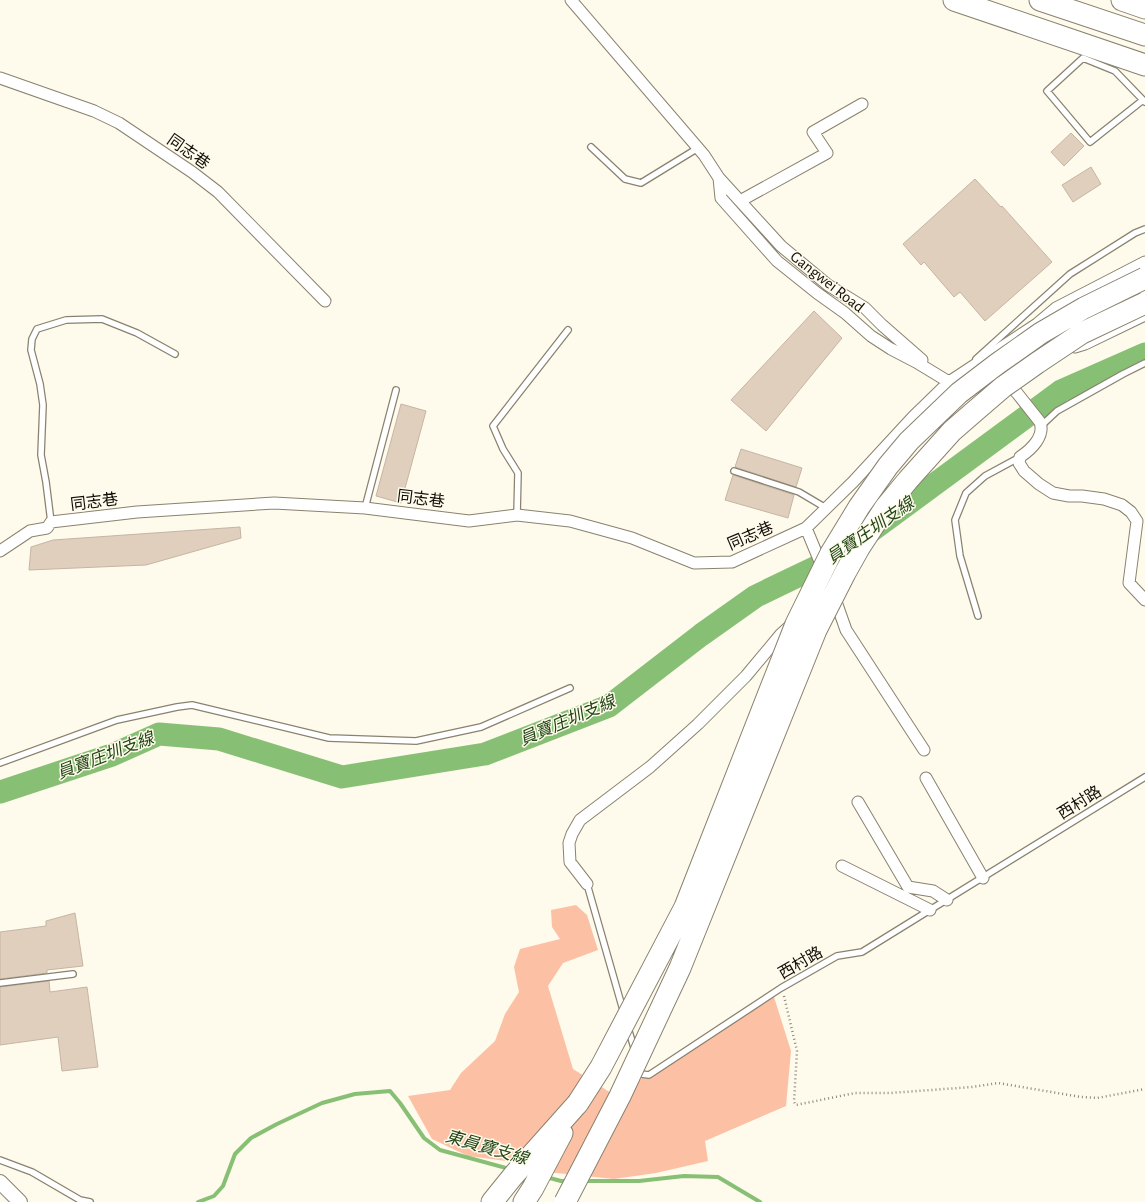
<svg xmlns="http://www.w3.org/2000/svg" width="1145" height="1202" font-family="'Alegreya Sans','Noto Sans TC',sans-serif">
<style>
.green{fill:#fcc0a5}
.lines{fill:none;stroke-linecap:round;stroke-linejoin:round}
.stream{stroke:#87c075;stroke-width:4}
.river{stroke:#87c075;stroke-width:23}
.building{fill:#e0cfbd;stroke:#c6b5a4}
.service-casing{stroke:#89826e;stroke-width:8}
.minor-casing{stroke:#89826e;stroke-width:13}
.tertiary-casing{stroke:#89826e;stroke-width:16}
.motorway-casing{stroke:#89826e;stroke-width:23}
.path{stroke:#89867b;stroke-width:2.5;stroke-dasharray:1 3;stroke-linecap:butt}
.service{stroke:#fff;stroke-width:5.5}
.minor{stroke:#fff;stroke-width:11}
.tertiary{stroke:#fff;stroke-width:14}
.motorway{stroke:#fff;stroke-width:21}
.motorway-bridge-casing{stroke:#89826e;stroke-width:23;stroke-linecap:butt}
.motorway-bridge{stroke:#fff;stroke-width:21}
.labels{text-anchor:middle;stroke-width:3;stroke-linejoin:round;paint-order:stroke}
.street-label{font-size:16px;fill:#110f07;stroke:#fefaec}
.water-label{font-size:17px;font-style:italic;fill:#224614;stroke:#fefaec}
</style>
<rect width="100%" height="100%" fill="#fefaec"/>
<path class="green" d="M576,905L587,915L598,950L563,963L548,986L573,1069L619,1098L648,1073L774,997L791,1051L786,1106L705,1141L708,1161L656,1173L614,1179L547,1172L522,1163L468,1156L432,1139L408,1096L450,1090L461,1073L495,1041L505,1014L519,992L514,967L520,949L560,939L552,927L551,910Z"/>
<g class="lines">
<path class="stream" d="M546,1177L561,1181H569
M584,1181H639L684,1176L718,1177L760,1202
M198,1202L214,1196L223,1186L235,1154L251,1138L277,1124L322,1103L355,1094L390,1091L400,1103L424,1138L440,1150L510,1169"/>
<path class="river" d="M867,534L1061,391L1145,354
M0,792L112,755L159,734L219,739L342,777L485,754L609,706L701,635L756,596L833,559L839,555"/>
</g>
<path class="building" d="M1071,133L1084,146L1064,166L1051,152Z
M1091,167L1101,184L1073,202L1062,185Z
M975,179L1001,207L1002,206L1052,262L985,321L960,292L954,297L924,262L921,265L903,244Z
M814,311L842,338L766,431L731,400Z
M401,404L426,411L401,503L376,496Z
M741,449L802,468L796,487L735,467Z
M733,475L794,495L788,518L725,500Z
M240,527L241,538L146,565L29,570L31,547L53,540Z
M75,913L83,966L47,970V973L0,979V932L46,926V921Z
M49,981L50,992L87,987L98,1067L62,1071L58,1037L0,1045V987Z"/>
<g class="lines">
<g class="service-casing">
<path id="service" d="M1143,100L1090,142L1047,91L1083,58L1115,71L1143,100L1145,102
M591,147L625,179L641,183L698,148
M976,359L1070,274L1135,233L1145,229
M1041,426L1057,411L1123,374L1145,363
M734,471L799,492L826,508
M365,508L396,390
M517,515L518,473L503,449L493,426L568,330
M51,522L46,482L41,455L43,405L40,384L31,350L32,339L37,329L66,320L102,319L137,333L175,354
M978,616L960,556L955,520L966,493L985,476L1020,457
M0,763L117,720L177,707L192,705L329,738L416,741L481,727L570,688
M587,884L623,1010
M0,983L73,974
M628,1028L635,1051
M640,1069L641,1074L649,1075L781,988L837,956L862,952L1145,777
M0,1160L32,1172L80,1200L90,1202"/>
</g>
<g class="minor-casing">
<path id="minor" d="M571,0L704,155L719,178L721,198L777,261L817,293L845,313L871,336L891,349L916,362L949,382
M0,78L94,111L119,123L192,172L218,192L325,301
M719,178L781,246L828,285L865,308L882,325L922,360
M740,201L827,153L813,132L862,104
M1041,328L1051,339L1059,343L1075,347L1085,344L1145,315
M989,365L1017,393L1040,422C1045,436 1032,449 1020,457L1019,463L1024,471L1039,484L1053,493L1069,496H1082L1104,499L1122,505L1131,512L1137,521L1129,583L1145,600
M806,528L823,569
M0,551L30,531L47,528L51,522L137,512L274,503L365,508L469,521L517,515L570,521L632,538L694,563L732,562L806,528L853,482L913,417L949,382L1037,324L1056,308L1145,262
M834,596L846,630L924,750
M926,778L983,878
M858,802L908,887L933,891L947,900
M842,866L930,910
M587,884L570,862L569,843L572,834L580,820L650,767L698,724L746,676L781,634L791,625"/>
</g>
<g class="tertiary-casing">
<path id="tertiary" d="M0,1182L20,1202"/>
</g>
<g class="motorway-casing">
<path id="motorway" d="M954,0L1145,65
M1040,0L1145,35
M1122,0L1145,8
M492,1202L513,1176L578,1103
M524,1202L533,1188L562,1133"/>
</g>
<path class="path" d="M784,996L797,1051L794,1102L796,1105L855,1093H890L972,1087L998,1083L1081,1097L1097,1098L1145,1089"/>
<use href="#service" class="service"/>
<use href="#minor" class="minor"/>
<use href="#tertiary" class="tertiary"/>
<use href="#motorway" class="motorway"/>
<g class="motorway-bridge-casing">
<path id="motorway-bridge" d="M578,1103L601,1067L685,907L796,624L831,553L859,507L888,466L909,441L959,393L997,364L1041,333L1084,308L1145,278
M565,1202L620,1096L680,968L816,630L845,573L859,548L885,508L908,480L952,431L975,411L1003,387L1037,363L1082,333L1145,303"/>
</g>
<use href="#motorway-bridge" class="motorway-bridge"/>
</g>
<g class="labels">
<g class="street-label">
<text transform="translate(189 151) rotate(35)" y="6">同志巷</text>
<text transform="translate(828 281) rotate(38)" y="6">Gangwei Road</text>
<text transform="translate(421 498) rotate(7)" y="6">同志巷</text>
<text transform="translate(94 501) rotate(-7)" y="6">同志巷</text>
<text transform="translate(750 535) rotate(-23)" y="6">同志巷</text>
<text transform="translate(1079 802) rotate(-32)" y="6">西村路</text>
<text transform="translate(800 962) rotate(-30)" y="6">西村路</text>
</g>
<g class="water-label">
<text transform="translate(870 530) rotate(-35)" y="6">員寶庄圳支線</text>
<text transform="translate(567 720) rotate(-23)" y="6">員寶庄圳支線</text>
<text transform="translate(105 755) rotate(-21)" y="6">員寶庄圳支線</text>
<text transform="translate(487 1147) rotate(16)" y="6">東員寶支線</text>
</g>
</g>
</svg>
